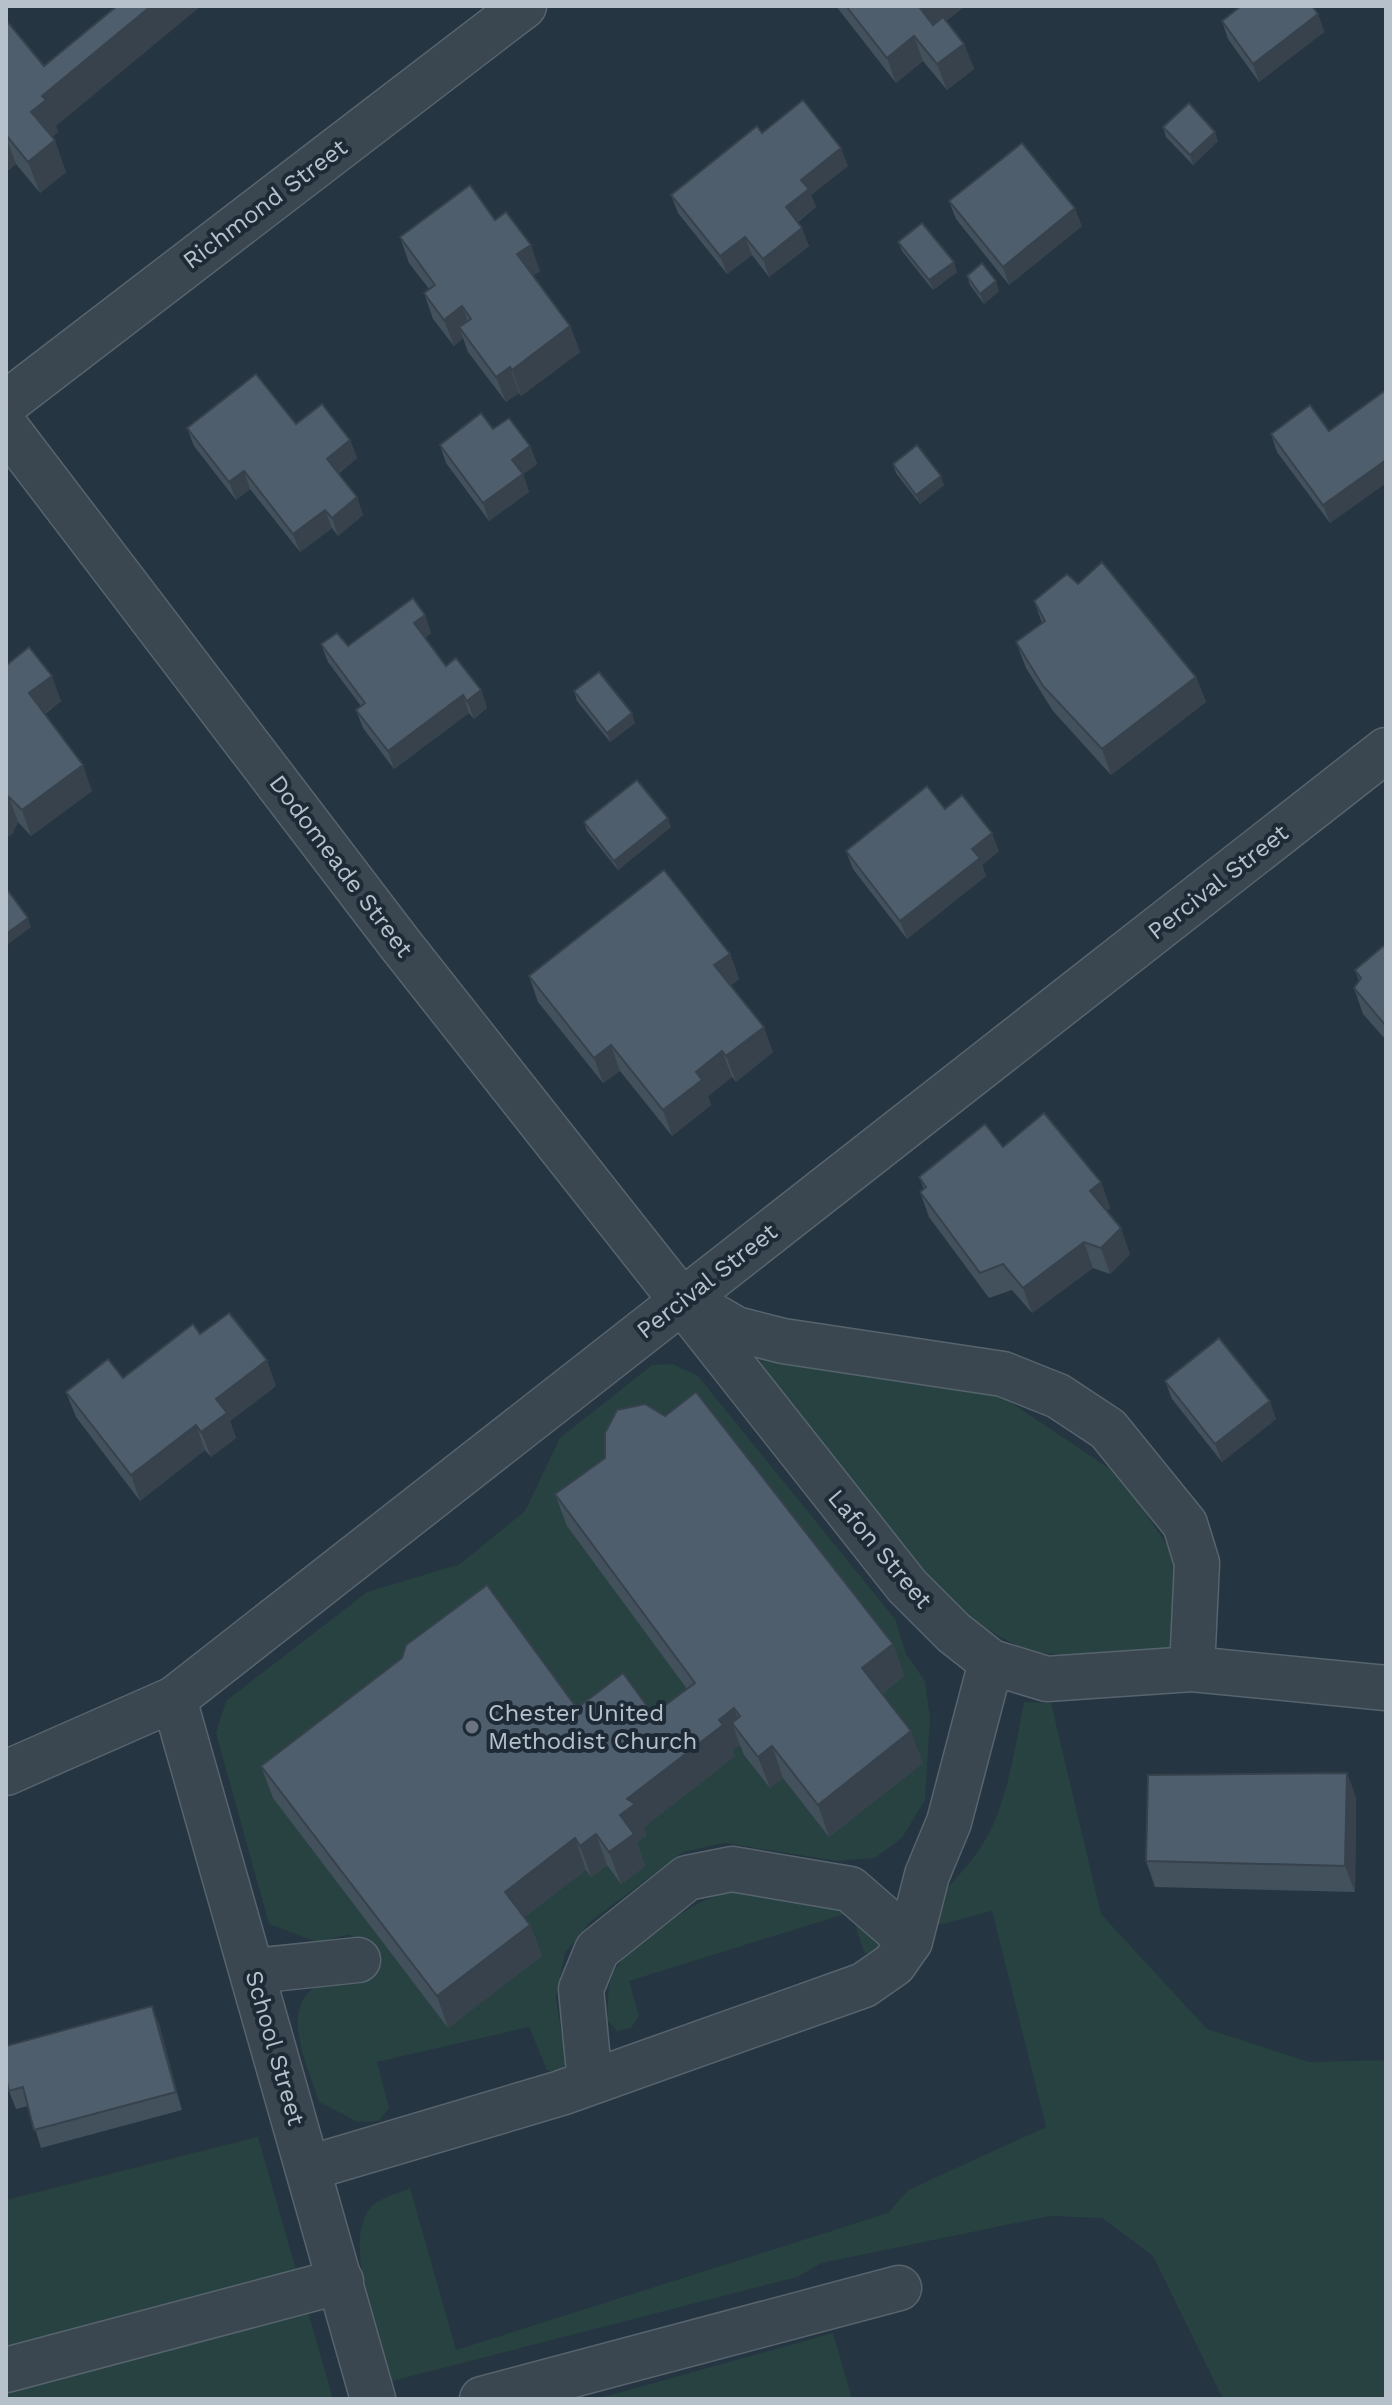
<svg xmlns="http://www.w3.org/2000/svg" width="1392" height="2405" font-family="'Work Sans',sans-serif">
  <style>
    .green { fill: #274241 }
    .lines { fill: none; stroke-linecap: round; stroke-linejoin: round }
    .minor-casing { stroke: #57646e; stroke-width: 47 }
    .minor { stroke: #3a4650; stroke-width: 44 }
    .wall { fill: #43515d }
    .shaded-wall { fill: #37424c }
    .building { fill: #4e5e6c; stroke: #37424c; stroke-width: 2 }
    .worship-dot { fill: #6b7280; stroke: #1e2b36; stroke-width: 3 }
    .labels { text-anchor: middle; stroke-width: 8; stroke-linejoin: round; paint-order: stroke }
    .street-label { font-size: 24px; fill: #b6c1cb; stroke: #1e2b36 }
    .poi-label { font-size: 24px; fill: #b6c1cb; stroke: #1e2b36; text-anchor: start }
  </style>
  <rect width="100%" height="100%" fill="#253541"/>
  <!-- green -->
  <g class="green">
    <path d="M760 1361 994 1391 1122 1477 1182 1568 1183 1652 1092 1660 1025 1650 959 1614 783 1399Z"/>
    <path d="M672 1364 698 1376 895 1619 906 1654 925 1681 930 1718 925 1800 902 1838 875 1858 837 1861 725 1843 683 1852 591 1921 565 1953 556 1997 566 2063 558 2073 547 2070 529 2027 377 2062 389 2108 379 2121 358 2122 319 2102C309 2068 276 2006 321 1983 337 1976 359 1974 376 1970L350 1934 317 1942 269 1924 216 1733 226 1701 367 1592 460 1564 525 1511 560 1438 652 1365Z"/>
    <path d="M1024 1702 1051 1703 1101 1914 1207 2029 1309 2062 1386 2060V2399H1223L1153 2256 1102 2218 1050 2216 822 2263 797 2277 392 2381C381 2338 340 2243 371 2207 379 2198 399 2193 410 2188L456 2350 888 2213 908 2190 1046 2127 992 1911 935 1926V1901C955 1880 976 1858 989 1833 1008 1797 1016 1742 1024 1702Z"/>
    <path d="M725 1892 858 1906 882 1941 874 1953H864L851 1912 629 1981 639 2016 631 2028 617 2031 607 2020C608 2007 607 1988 612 1976 626 1944 692 1903 725 1892Z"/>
    <path d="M258 2137 333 2399H6V2200Z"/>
    <path d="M833 2333 852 2399H596Z"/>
  </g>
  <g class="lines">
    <defs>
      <g id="minor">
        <path d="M6 403 524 6"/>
        <path d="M6 427 400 944 907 1586 954 1633 991 1662 1047 1679 1192 1669 1386 1688"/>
        <path d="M693 1304 736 1329 783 1341 1003 1374 1058 1396 1108 1429 1185 1524 1197 1563 1192 1669"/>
        <path d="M174 1699 373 2399"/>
        <path d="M6 1773 174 1699 1386 750"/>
        <path d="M254 1971 358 1960"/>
        <path d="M590 2082 581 1989 597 1950 687 1878 732 1869 850 1889 910 1941"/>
        <path d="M309 2168 561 2093 864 1985 894 1964 910 1941 927 1875 949 1822 991 1662"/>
        <path d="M6 2370 341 2281"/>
        <path d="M482 2399 899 2288"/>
      </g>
    </defs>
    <!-- minor casing -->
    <use href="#minor" class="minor-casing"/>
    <!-- minor -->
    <use href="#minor" class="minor"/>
  </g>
  <!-- wall -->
  <g class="wall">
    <path d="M836 6H965L946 21 964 44 974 69 947 90 923 61 896 83Z"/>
    <path d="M1318 14 1324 32 1259 82 1228 39 1222 21Z"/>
    <path d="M6 20 56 126 58 132 52 137 66 172 40 193 16 164 6 172Z"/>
    <path d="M1163 127 1218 141 1193 165 1166 137Z"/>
    <path d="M762 133 848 166 811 195 816 207 798 222 809 246 769 277 752 255 727 274 678 213 671 195Z"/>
    <path d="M949 201 1082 226 1009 285 956 219Z"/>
    <path d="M495 220 540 271 533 275 570 326 580 352 521 396 519 393 506 402 468 352 463 338 454 346 433 319 424 293 429 289 409 263 400 237Z"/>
    <path d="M898 242 957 272 933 290 902 251Z"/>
    <path d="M967 276 999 291 984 304 970 285Z"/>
    <path d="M1386 390V483L1330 523 1277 452 1271 434 1329 431Z"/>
    <path d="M296 424 350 440 357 458 338 474 357 497 363 515 338 536 332 528 300 552 250 489 236 500 194 446 187 428Z"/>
    <path d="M493 429 530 446 537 464 523 474 529 492 489 521 446 463 440 445Z"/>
    <path d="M893 464 944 485 920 504 896 473Z"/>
    <path d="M1078 584 1196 677 1206 702 1111 775 1053 711 1026 668 1016 642 1042 623 1034 601Z"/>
    <path d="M425 615 431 633 425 638 446 666 481 690 487 708 474 719 469 713 394 769 363 728 356 710 361 706 328 662 321 644 348 646Z"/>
    <path d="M6 662 61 701 45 714 92 791 31 836 18 822 12 834 6 838Z"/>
    <path d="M574 691 635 723 610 742 577 701Z"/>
    <path d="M945 809 999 851 982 865 986 876 907 939 853 869 846 851Z"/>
    <path d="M584 822 671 827 618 870 587 831Z"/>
    <path d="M1386 944V1040L1363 1014 1354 988 1359 981 1355 970Z"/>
    <path d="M730 954 739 979 731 985 773 1052 736 1082 732 1077 708 1096 711 1105 672 1136 620 1071 603 1083 538 1002 529 976Z"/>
    <path d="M1003 1147 1101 1182 1110 1208 1106 1211 1130 1254 1110 1274 1093 1268 1032 1313 1012 1290 989 1298 929 1217 920 1192 924 1189 919 1177Z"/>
    <path d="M200 1334 276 1386 230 1421 236 1438 211 1457 205 1450 140 1501 76 1417 66 1392 123 1378Z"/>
    <path d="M1165 1381 1276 1419 1222 1462 1172 1399Z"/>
    <path d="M555 1494 893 1644 904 1676 882 1694 923 1763 829 1837 783 1778 770 1788 744 1755 740 1745 732 1750 735 1756 644 1827 646 1835 637 1843 645 1866 621 1884 607 1865 591 1877 586 1870 524 1917 530 1925 542 1956 448 2028 273 1798 261 1766 577 1708 653 1714 687 1689 567 1526Z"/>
    <path d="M1347 1773 1356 1798 1355 1892 1155 1887 1146 1861Z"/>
    <path d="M159 2024 182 2110 41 2148 28 2106 16 2109 9 2091Z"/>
  </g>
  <!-- shaded-wall -->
  <g class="shaded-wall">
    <path d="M151 6H201L56 126 58 132 43 144 31 112 42 96Z"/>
    <path d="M923 6H965L930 33 920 8Z"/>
    <path d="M1318 14 1324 32 1259 82 1253 64Z"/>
    <path d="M914 36 923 61 896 83 887 58Z"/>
    <path d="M964 44 974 69 947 90 937 64Z"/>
    <path d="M1215 132 1218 141 1193 165 1190 155Z"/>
    <path d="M6 137 16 164 6 172Z"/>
    <path d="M55 140 66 172 40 193 28 162Z"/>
    <path d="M841 148 848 166 811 195 816 207 793 225 786 207 801 180Z"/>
    <path d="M1075 208 1082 226 1009 285 1003 267Z"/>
    <path d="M802 228 809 246 769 277 763 259Z"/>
    <path d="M745 237 752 255 727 274 720 256Z"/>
    <path d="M531 245 540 271 527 280 517 254Z"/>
    <path d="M954 262 957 272 933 290 929 280Z"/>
    <path d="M996 281 999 291 984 304 980 294Z"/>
    <path d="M462 306 472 332 459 327 463 338 454 346 444 320Z"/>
    <path d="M570 326 580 352 521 396 512 370Z"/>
    <path d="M510 367 519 393 506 402 496 377Z"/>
    <path d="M350 440 357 458 333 477 327 459Z"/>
    <path d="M530 446 537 464 523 474 529 492 489 521 483 503 512 460Z"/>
    <path d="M1386 460V483L1330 523 1323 505Z"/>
    <path d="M244 471 250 489 236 500 229 482Z"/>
    <path d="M941 476 944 485 920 504 916 495Z"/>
    <path d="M357 497 363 515 338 536 332 518Z"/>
    <path d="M325 510 332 528 300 552 293 534Z"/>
    <path d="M425 615 431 633 421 641 414 623Z"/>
    <path d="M52 676 61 701 38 718 29 693Z"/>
    <path d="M1196 677 1206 702 1111 775 1102 749Z"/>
    <path d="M481 690 487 708 474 719 467 701Z"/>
    <path d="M463 695 469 713 394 769 388 751Z"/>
    <path d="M632 713 635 723 610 742 607 733Z"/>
    <path d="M83 765 92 791 31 836 22 810Z"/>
    <path d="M9 797 18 822 12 834 6 838V802Z"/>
    <path d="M668 818 671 827 618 870 614 861Z"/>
    <path d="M992 833 999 851 982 865 986 876 907 939 900 921 972 849Z"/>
    <path d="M28 918 31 927 6 946V934Z"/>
    <path d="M730 954 739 979 724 991 714 965Z"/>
    <path d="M764 1027 773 1052 736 1082 726 1056Z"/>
    <path d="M611 1045 620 1071 603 1083 594 1058Z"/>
    <path d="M722 1051 732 1077 708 1096 711 1105 672 1136 663 1110 696 1072Z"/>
    <path d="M1101 1182 1110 1208 1099 1216 1090 1191Z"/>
    <path d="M1121 1228 1130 1254 1110 1274 1101 1248Z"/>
    <path d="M1084 1242 1093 1268 1032 1313 1023 1288Z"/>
    <path d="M267 1360 276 1386 230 1421 236 1438 211 1457 201 1432 216 1399Z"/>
    <path d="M1270 1401 1276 1419 1222 1462 1215 1444Z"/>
    <path d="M196 1425 205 1450 140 1501 131 1475Z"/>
    <path d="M893 1644 904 1676 874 1700 862 1668Z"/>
    <path d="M734 1708 745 1740 732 1723 740 1745 732 1750 735 1756 644 1827 646 1835 637 1843 645 1866 621 1884 609 1852 620 1815 627 1799Z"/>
    <path d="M911 1731 923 1763 829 1837 818 1805Z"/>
    <path d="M772 1746 783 1778 770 1788 758 1757Z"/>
    <path d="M1347 1773 1356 1798 1355 1892 1345 1866Z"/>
    <path d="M596 1834 607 1865 591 1877 580 1846Z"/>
    <path d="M575 1838 586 1870 516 1923 505 1892Z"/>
    <path d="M530 1925 542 1956 448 2028 437 1996Z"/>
    <path d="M152 2006 159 2024 182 2110 176 2092Z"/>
  </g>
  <!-- building -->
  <g class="building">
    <path d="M117 6H151L42 96 46 100 31 112 55 140 28 162 6 135V20L44 66Z"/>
    <path d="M846 6H923L920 8 933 25 943 17 964 44 937 64 914 36 887 58Z"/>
    <path d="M1241 6H1312L1318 14 1253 64 1222 21Z"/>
    <path d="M803 100 841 148 801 180 809 189 786 207 802 228 763 259 745 237 720 256 671 195 757 126 762 133Z"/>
    <path d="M1189 103 1215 132 1190 155 1163 127Z"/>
    <path d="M1022 143 1075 208 1003 267 949 201Z"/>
    <path d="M470 185 495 220 506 212 531 245 517 254 570 326 512 370 510 367 496 377 459 327 471 319 462 306 444 320 424 293 435 285 400 237Z"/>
    <path d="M922 223 954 262 929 280 898 242Z"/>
    <path d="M982 263 996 281 980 294 967 276Z"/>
    <path d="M256 374 296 424 322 404 350 440 327 459 357 497 332 518 325 510 293 534 244 471 229 482 187 428Z"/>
    <path d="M1386 390V460L1323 505 1271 434 1310 405 1329 431Z"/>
    <path d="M481 413 493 429 509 418 530 446 512 460 523 474 483 503 440 445Z"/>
    <path d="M917 445 941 476 916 495 893 464Z"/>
    <path d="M1102 562 1196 677 1102 749 1043 686 1016 642 1045 621 1034 601 1067 574 1078 584Z"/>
    <path d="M413 598 425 615 414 623 446 666 456 658 481 690 467 701 463 695 388 751 356 710 365 703 321 644 337 633 348 646Z"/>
    <path d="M29 647 52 676 29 693 83 765 22 810 9 797 6 802V662L8 664Z"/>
    <path d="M599 672 632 713 607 733 574 691Z"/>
    <path d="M637 780 668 818 614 861 584 822Z"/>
    <path d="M927 786 945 809 962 795 992 833 972 849 980 858 900 921 846 851Z"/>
    <path d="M664 870 730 954 714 965 764 1027 726 1056 722 1051 696 1072 702 1080 663 1110 611 1045 594 1058 529 976Z"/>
    <path d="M6 888 28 918 6 934Z"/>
    <path d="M1386 944V1026L1354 988 1361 978 1355 970Z"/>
    <path d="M1044 1113 1101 1182 1090 1191 1121 1228 1101 1248 1084 1242 1023 1288 1003 1264 980 1273 920 1192 926 1187 919 1177 985 1124 1003 1147Z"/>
    <path d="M229 1313 267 1360 216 1399 227 1413 201 1432 196 1425 131 1475 66 1392 108 1359 123 1378 193 1324 200 1334Z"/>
    <path d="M1219 1338 1270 1401 1215 1444 1165 1381Z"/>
    <path d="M696 1392 893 1644 862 1668 911 1731 818 1805 772 1746 758 1757 732 1723 740 1716 734 1708 719 1720 723 1725 627 1799 635 1804 620 1815 634 1834 609 1852 596 1834 580 1846 575 1838 505 1892 530 1925 437 1996 261 1766 402 1658 406 1645 487 1585 577 1708 623 1673 653 1714 695 1683 555 1494 605 1458V1433L617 1410 645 1404 665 1416Z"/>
    <path d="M1347 1773 1345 1866 1146 1861 1148 1775Z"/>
    <path d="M152 2006 176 2092 34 2130 23 2087 9 2091 6 2078V2046Z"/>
  </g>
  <!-- markers -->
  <circle class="worship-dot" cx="472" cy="1727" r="8"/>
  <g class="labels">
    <!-- street labels -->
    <g class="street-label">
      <text transform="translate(265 204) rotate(-37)" y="8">Richmond Street</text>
      <text transform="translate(341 866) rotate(53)" y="8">Dodomeade Street</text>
      <text transform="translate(1218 882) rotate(-38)" y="8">Percival Street</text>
      <text transform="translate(707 1281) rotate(-38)" y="8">Percival Street</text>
      <text transform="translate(880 1549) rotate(50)" y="8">Lafon Street</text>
      <text transform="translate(275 2048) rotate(74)" y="8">School Street</text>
    </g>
    <!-- poi labels -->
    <g class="poi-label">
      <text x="488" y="1721">Chester United<tspan x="488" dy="28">Methodist Church</tspan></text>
    </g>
  </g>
  <!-- border -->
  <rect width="1392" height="2405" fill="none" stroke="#b6c1cb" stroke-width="16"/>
</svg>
